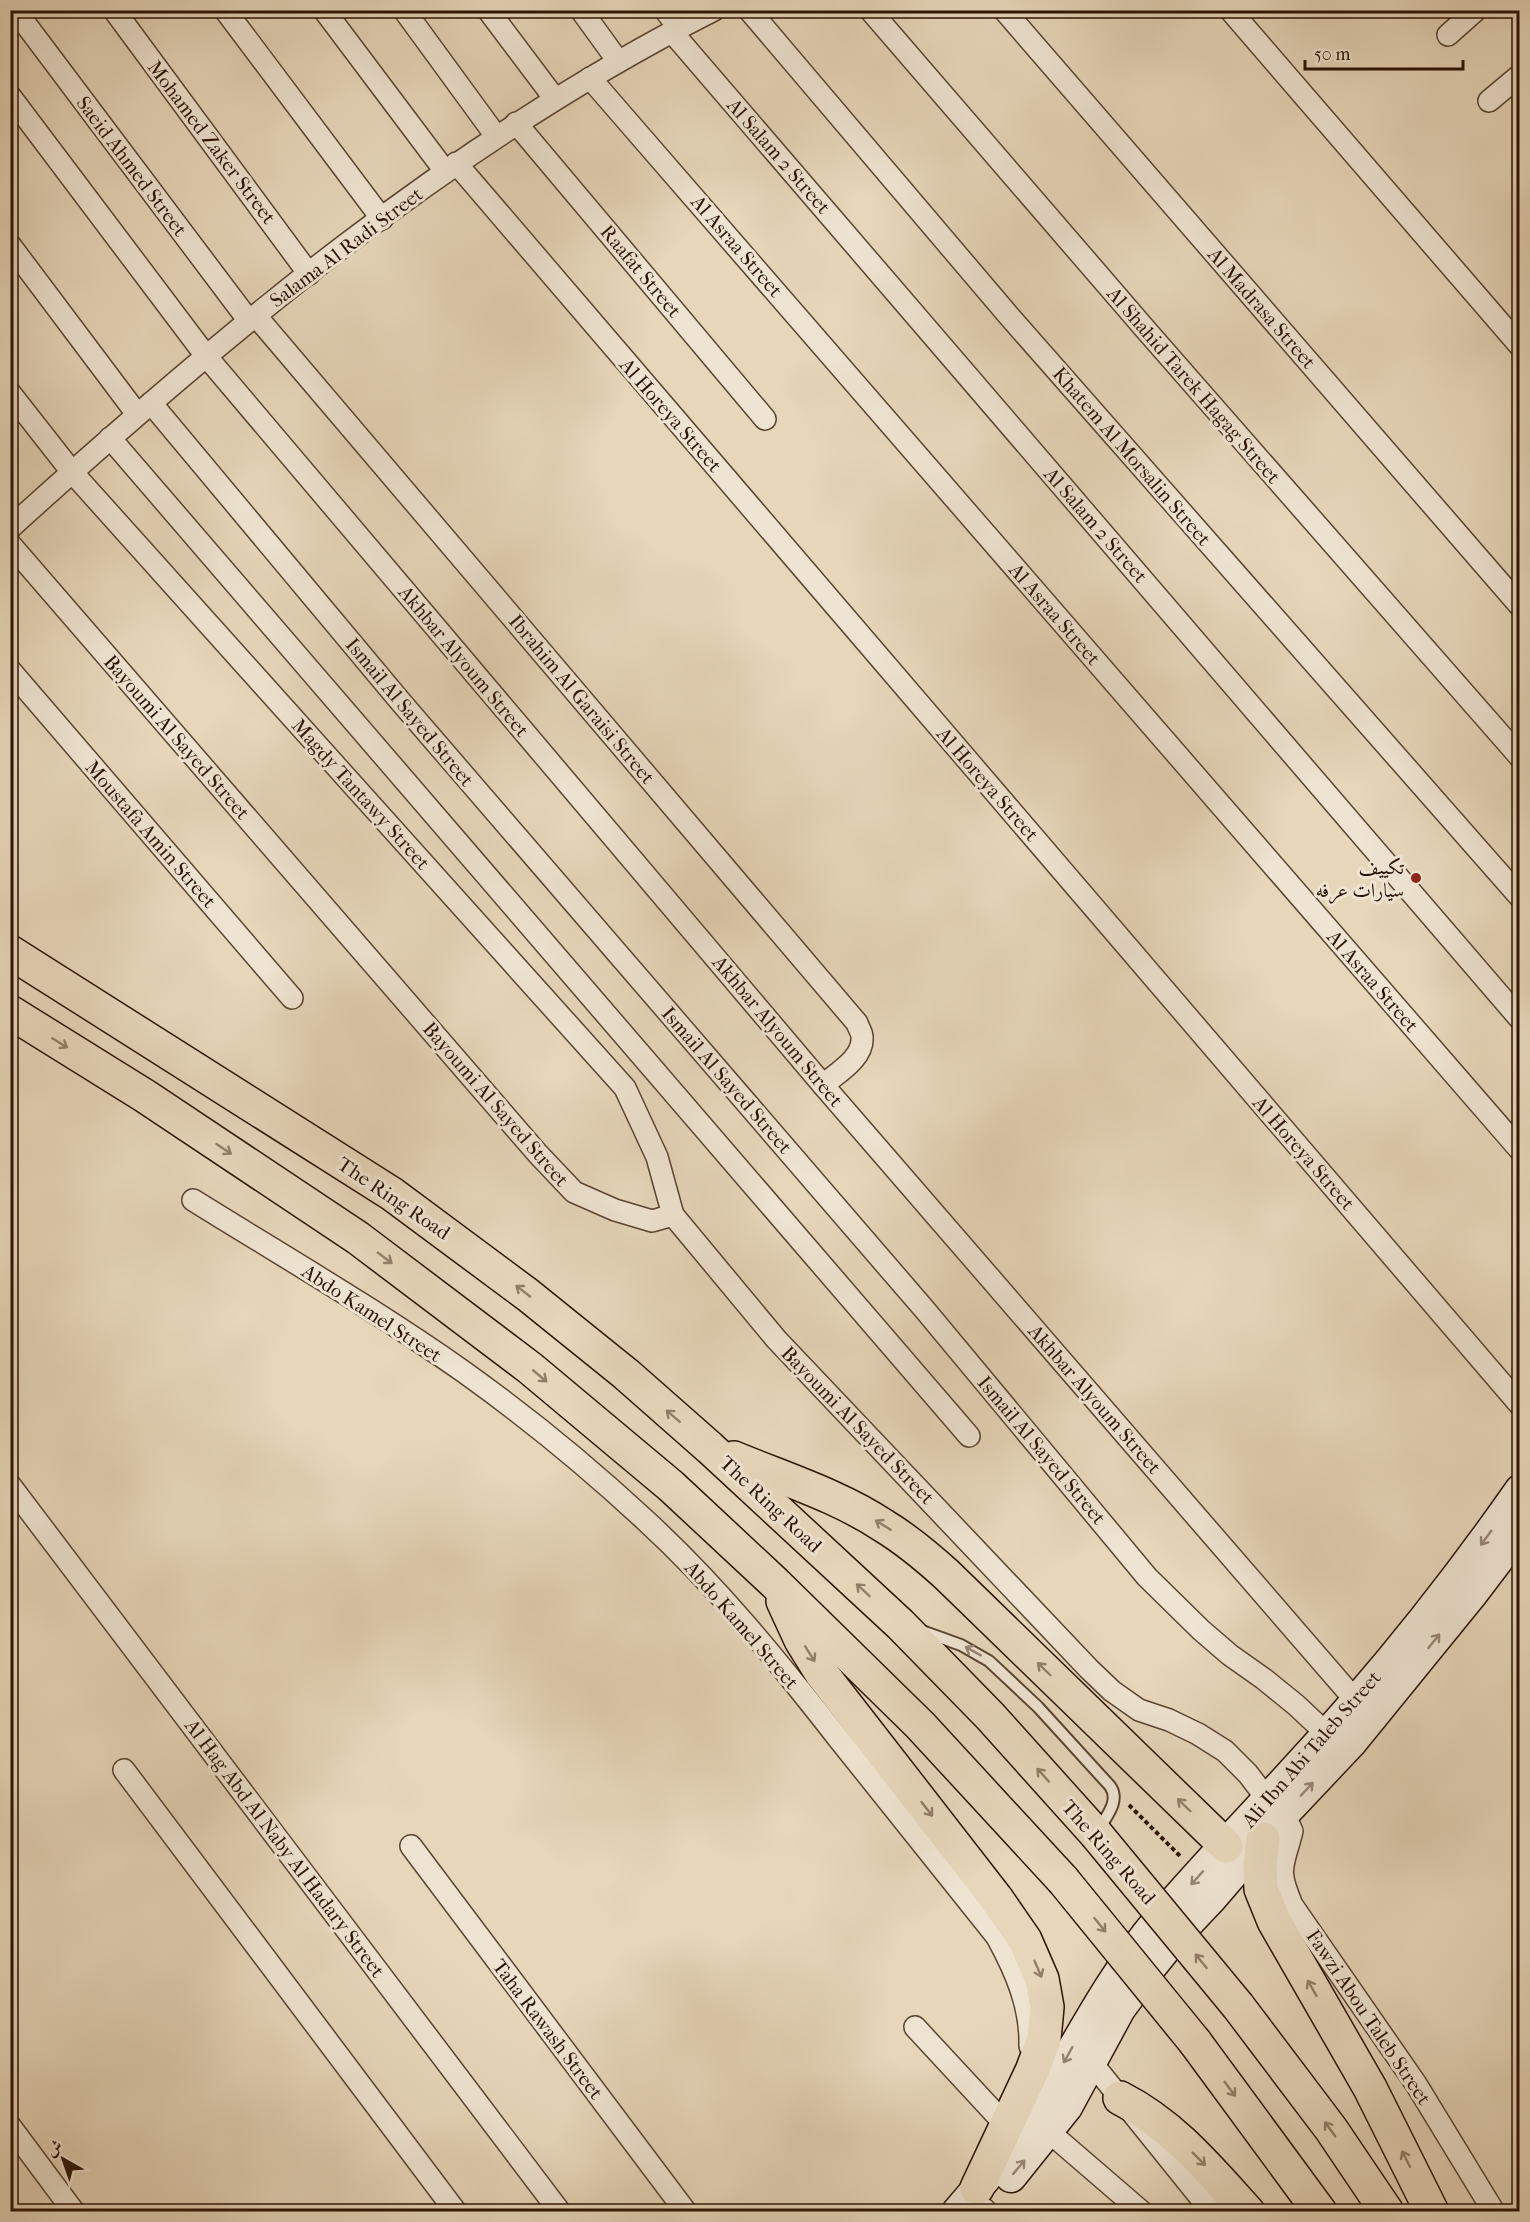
<svg xmlns="http://www.w3.org/2000/svg" width="1530" height="2222" font-family="'IM FELL French Canon',Amiri,serif">
  <style>
    .lines { fill: none; stroke-linecap: round; stroke-linejoin: round }
    .lane-casing { stroke: #5a4432; stroke-width: 14 }
    .street-casing { stroke: #5a4432; stroke-width: 24 }
    .secondary-casing { stroke: #2b1304; stroke-width: 33 }
    .highway-casing { stroke: #2b1304; stroke-width: 36 }
    .path { stroke: #2b1304; stroke-width: 4; stroke-dasharray: 4.5 3; stroke-linecap: butt }
    .lane { stroke: #efe4d2; stroke-width: 10 }
    .street { stroke: #efe4d2; stroke-width: 21 }
    .secondary { stroke: #efe4d2; stroke-width: 30 }
    .highway { stroke: #e6d6ba; stroke-width: 33 }
    .highway-bridge-casing { stroke: #2b1304; stroke-width: 36; stroke-linecap: butt }
    .highway-bridge { stroke: #e6d6ba; stroke-width: 33 }
    .oneway { stroke: #927e68 }
    .oneway2 { stroke: #978675 }
    .poi-dot { fill: #8f2418; stroke: #efe4d2; stroke-width: 2 }
    .labels { text-anchor: middle; stroke-width: 6; stroke-linejoin: round; paint-order: stroke }
    .street-label { font-size: 20px; fill: #2b1304; stroke: #efe4d2 }
    .poi-label { font-size: 20px; fill: #2b1304; stroke: #efe4d2; text-anchor: end }
  </style>
  <rect width="100%" height="100%" fill="#e6d6ba"/>
  <filter id="stains"><feTurbulence type="fractalNoise" baseFrequency=".00333" numOctaves="4"/><feColorMatrix values="0 0 0 0 .2 0 0 0 0 .09 0 0 0 0 .02 0 0 0 .5 -.17"/></filter>
  <radialGradient id="worn" r=".72"><stop offset=".6" stop-color="#630" stop-opacity="0"/><stop offset="1" stop-color="#630" stop-opacity=".3"/></radialGradient>
  <g class="lines">
    <defs>
      <path id="lane" d="M922 1631 961 1645 989 1661 1038 1707 1110 1786C1121 1801 1105 1818 1097 1832"/>
      <g id="street">
        <path d="M15 10 249 321"/>
        <path d="M114 10 309 274"/>
        <path d="M225 10 382 219"/>
        <path d="M324 10 445 171"/>
        <path d="M404 10 496 136"/>
        <path d="M488 10 555 99"/>
        <path d="M581 10 618 61"/>
        <path d="M665 10 679 28"/>
        <path d="M749 10 1009 316 1520 897"/>
        <path d="M870 10 1146 330 1520 757"/>
        <path d="M1004 10 1520 606"/>
        <path d="M1230 10 1520 346"/>
        <path d="M672 32 1520 1019"/>
        <path d="M1448 35 1476 10"/>
        <path d="M590 78 1520 1150"/>
        <path d="M10 96 206 356 823 1085 1356 1701"/>
        <path d="M1489 101 1520 75"/>
        <path d="M516 123 765 419"/>
        <path d="M456 163 1520 1405"/>
        <path d="M10 245 137 414"/>
        <path d="M256 316 857 1023C858 1027 862 1032 862 1037 864 1058 837 1073 823 1085"/>
        <path d="M10 393 72 472 625 1088 657 1157 673 1215"/>
        <path d="M151 403 400 701 925 1310 1147 1577 1201 1630 1230 1655 1264 1679 1296 1705 1327 1734"/>
        <path d="M110 438 969 1436"/>
        <path d="M10 528C226 332 453 142 714 10"/>
        <path d="M10 544 538 1154 574 1192 615 1210 652 1221 673 1215 776 1339 1089 1669 1112 1691 1139 1710 1169 1720 1198 1734 1225 1751 1248 1774 1267 1799"/>
        <path d="M10 670 292 998"/>
        <path d="M193 1200C283 1256 376 1310 464 1372 527 1417 587 1466 644 1519 717 1586 777 1660 838 1738 891 1804 944 1871 997 1937 1016 1972 1031 2006 1030 2046"/>
        <path d="M10 1485 560 2212"/>
        <path d="M124 1770 456 2212"/>
        <path d="M1284 1814 1292 1831C1283 1868 1276 1867 1292 1905L1416 2084 1494 2212"/>
        <path d="M411 1846 686 2212"/>
        <path d="M915 2027 1003 2122"/>
        <path d="M1092 2063 1212 2212"/>
        <path d="M10 2126 74 2212"/>
        <path d="M1048 2131 1142 2212"/>
        <path d="M984 2209 987 2212"/>
      </g>
      <g id="secondary">
        <path d="M1011 2177 1067 2107 1120 2009 1148 1971 1176 1936 1211 1899 1284 1814 1351 1743 1473 1593 1520 1531"/>
        <path d="M957 2212C990 2174 1023 2134 1049 2090 1083 2032 1114 1973 1158 1920 1222 1845 1292 1776 1356 1701 1414 1634 1469 1563 1520 1490"/>
      </g>
      <g id="highway">
        <path d="M10 952 392 1194 528 1295 626 1374 710 1448 900 1624 990 1716 1096 1834"/>
        <path d="M10 1012 145 1096 358 1238 530 1368 671 1486 775 1583 920 1725 1063 1880"/>
        <path d="M734 1458C784 1479 839 1496 884 1526 907 1540 926 1556 946 1574L1226 1846"/>
        <path d="M783 1601 801 1640 822 1674 996 1898 1025 1940 1042 1979 1047 2007 1044 2039 1032 2071 977 2188"/>
        <path d="M1263 1839 1260 1865 1261 1889 1274 1921 1370 2088 1432 2212"/>
        <path d="M1238 2006 1331 2129 1387 2212"/>
        <path d="M1195 2042 1320 2212"/>
        <path d="M1120 2098C1173 2125 1208 2168 1248 2212"/>
      </g>
    </defs>
    <!-- lane casing -->
    <use href="#lane" class="lane-casing"/>
    <!-- street casing -->
    <use href="#street" class="street-casing"/>
    <!-- secondary casing -->
    <use href="#secondary" class="secondary-casing"/>
    <!-- highway casing -->
    <use href="#highway" class="highway-casing"/>
    <!-- path -->
    <path class="path" d="M1129 1805 1181 1857"/>
    <!-- lane -->
    <use href="#lane" class="lane"/>
    <!-- street -->
    <use href="#street" class="street"/>
    <!-- secondary -->
    <use href="#secondary" class="secondary"/>
    <!-- highway -->
    <use href="#highway" class="highway"/>
    <defs>
      <g id="highway-bridge">
        <path d="M1096 1834 1238 2006"/>
        <path d="M1063 1880 1195 2042"/>
      </g>
    </defs>
    <!-- highway-bridge casing -->
    <use href="#highway-bridge" class="highway-bridge-casing"/>
    <!-- highway-bridge -->
    <use href="#highway-bridge" class="highway-bridge"/>
  </g>
  <!-- one-way arrows -->
  <defs><path id="oneway-shaft" d="M-6 0H5M1.5-3L5.5 0L1.5 3" fill="none" stroke-width="1.6" stroke-linecap="round" stroke-linejoin="round" transform="scale(1.5)"/></defs>
  <g class="oneway">
    <use href="#oneway-shaft" transform="translate(60 1043) rotate(32)"/>
    <use href="#oneway-shaft" transform="translate(224 1149) rotate(34)"/>
    <use href="#oneway-shaft" transform="translate(385 1258) rotate(37)"/>
    <use href="#oneway-shaft" transform="translate(523 1291) rotate(-142)"/>
    <use href="#oneway-shaft" transform="translate(540 1376) rotate(40)"/>
    <use href="#oneway-shaft" transform="translate(673 1416) rotate(-139)"/>
    <use href="#oneway-shaft" transform="translate(883 1525) rotate(-148)"/>
    <use href="#oneway-shaft" transform="translate(863 1590) rotate(-137)"/>
    <use href="#oneway-shaft" transform="translate(810 1654) rotate(58)"/>
    <use href="#oneway-shaft" transform="translate(1044 1669) rotate(-136)"/>
    <use href="#oneway-shaft" transform="translate(1043 1775) rotate(-132)"/>
    <use href="#oneway-shaft" transform="translate(1184 1805) rotate(-136)"/>
    <use href="#oneway-shaft" transform="translate(927 1809) rotate(52)"/>
    <use href="#oneway-shaft" transform="translate(1100 1925) rotate(51)"/>
    <use href="#oneway-shaft" transform="translate(1201 1961) rotate(-129)"/>
    <use href="#oneway-shaft" transform="translate(1038 1969) rotate(67)"/>
    <use href="#oneway-shaft" transform="translate(1312 1988) rotate(-120)"/>
    <use href="#oneway-shaft" transform="translate(1230 2089) rotate(53)"/>
    <use href="#oneway-shaft" transform="translate(1330 2129) rotate(-126)"/>
    <use href="#oneway-shaft" transform="translate(1199 2159) rotate(45)"/>
    <use href="#oneway-shaft" transform="translate(1406 2159) rotate(-117)"/>
  </g>
  <g class="oneway2">
    <use href="#oneway-shaft" transform="translate(1486 1538) rotate(126)"/>
    <use href="#oneway-shaft" transform="translate(1434 1641) rotate(-51)"/>
    <use href="#oneway-shaft" transform="translate(973 1651) rotate(-151)"/>
    <use href="#oneway-shaft" transform="translate(1307 1789) rotate(-47)"/>
    <use href="#oneway-shaft" transform="translate(1197 1878) rotate(132)"/>
    <use href="#oneway-shaft" transform="translate(1068 2055) rotate(119)"/>
    <use href="#oneway-shaft" transform="translate(1019 2167) rotate(-50)"/>
  </g>
  <!-- markers -->
  <circle class="poi-dot" cx="1416" cy="878" r="6"/>
  <g class="labels">
    <!-- street labels -->
    <g class="street-label">
      <text transform="translate(212 142) rotate(53)" y="7">Mohamed Zaker Street</text>
      <text transform="translate(779 156) rotate(49)" y="7">Al Salam 2 Street</text>
      <text transform="translate(132 166) rotate(53)" y="7">Saeid Ahmed Street</text>
      <text transform="translate(737 246) rotate(49)" y="7">Al Asraa Street</text>
      <text transform="translate(346 247) rotate(-37)" y="7">Salama Al Radi Street</text>
      <text transform="translate(641 271) rotate(50)" y="7">Raafat Street</text>
      <text transform="translate(1262 308) rotate(49)" y="7">Al Madrasa Street</text>
      <text transform="translate(1194 385) rotate(49)" y="7">Al Shahid Tarek Hagag Street</text>
      <text transform="translate(671 415) rotate(49)" y="7">Al Horeya Street</text>
      <text transform="translate(1132 456) rotate(49)" y="7">Khatem Al Morsalin Street</text>
      <text transform="translate(1096 525) rotate(49)" y="7">Al Salam 2 Street</text>
      <text transform="translate(1055 614) rotate(49)" y="7">Al Asraa Street</text>
      <text transform="translate(464 661) rotate(50)" y="7">Akhbar Alyoum Street</text>
      <text transform="translate(582 699) rotate(50)" y="7">Ibrahim Al Garaisi Street</text>
      <text transform="translate(410 712) rotate(50)" y="7">Ismail Al Sayed Street</text>
      <text transform="translate(177 737) rotate(49)" y="7">Bayoumi Al Sayed Street</text>
      <text transform="translate(988 784) rotate(49)" y="7">Al Horeya Street</text>
      <text transform="translate(361 794) rotate(48)" y="7">Magdy Tantawy Street</text>
      <text transform="translate(151 834) rotate(49)" y="7">Moustafa Amin Street</text>
      <text transform="translate(1373 981) rotate(49)" y="7">Al Asraa Street</text>
      <text transform="translate(778 1031) rotate(50)" y="7">Akhbar Alyoum Street</text>
      <text transform="translate(727 1080) rotate(49)" y="7">Ismail Al Sayed Street</text>
      <text transform="translate(496 1104) rotate(49)" y="7">Bayoumi Al Sayed Street</text>
      <text transform="translate(1304 1153) rotate(49)" y="7">Al Horeya Street</text>
      <text transform="translate(394 1198) rotate(34)" y="7">The Ring Road</text>
      <text transform="translate(372 1313) rotate(33)" y="7">Abdo Kamel Street</text>
      <text transform="translate(1095 1399) rotate(49)" y="7">Akhbar Alyoum Street</text>
      <text transform="translate(858 1425) rotate(46)" y="7">Bayoumi Al Sayed Street</text>
      <text transform="translate(1042 1450) rotate(50)" y="7">Ismail Al Sayed Street</text>
      <text transform="translate(771 1504) rotate(43)" y="7">The Ring Road</text>
      <text transform="translate(742 1625) rotate(49)" y="7">Abdo Kamel Street</text>
      <text transform="translate(1311 1749) rotate(-49)" y="7">Ali Ibn Abi Taleb Street</text>
      <text transform="translate(285 1848) rotate(53)" y="7">Al Hag Abd Al Naby Al Hadary Street</text>
      <text transform="translate(1109 1852) rotate(49)" y="7">The Ring Road</text>
      <text transform="translate(1369 2017) rotate(56)" y="7">Fawzi Abou Taleb Street</text>
      <text transform="translate(548 2029) rotate(53)" y="7">Taha Rawash Street</text>
    </g>
    <!-- poi labels -->
    <g class="poi-label">
      <text x="1404" y="874">تكييف<tspan x="1404" dy="23">سيارات عرفه</tspan></text>
    </g>
  </g>
  <!-- margin -->
  <rect width="1530" height="2222" fill="none" stroke="#e6d6ba" stroke-width="36"/>
  <rect x="12" y="12" width="1506" height="2198" fill="none" stroke="#2b1304" stroke-width="3"/>
  <rect x="18" y="18" width="1494" height="2186" fill="none" stroke="#2b1304" stroke-width="1.5"/>
  <!-- north arrow -->
  <g transform="translate(63 2159) rotate(320)" stroke="#efe4d2" stroke-width="4.5" paint-order="stroke">
  <path d="M0-4.5L10 22L0 15L-10 22Z" fill="#2b1304"/>
  <text y="-9" font-size="16" font-weight="bold" text-anchor="middle" fill="#2b1304">ش</text>
  </g>
  <!-- scale -->
  <path d="M1305 60v9h158v-9" fill="none" stroke="#2b1304" stroke-width="3"/>
  <text x="1314" y="60" font-size="18" fill="#2b1304" stroke="#efe4d2" stroke-width="4.5" paint-order="stroke">50 m</text>
  <rect width="100%" height="100%" filter="url(#stains)"/>
  <rect width="100%" height="100%" fill="url(#worn)"/>
</svg>
